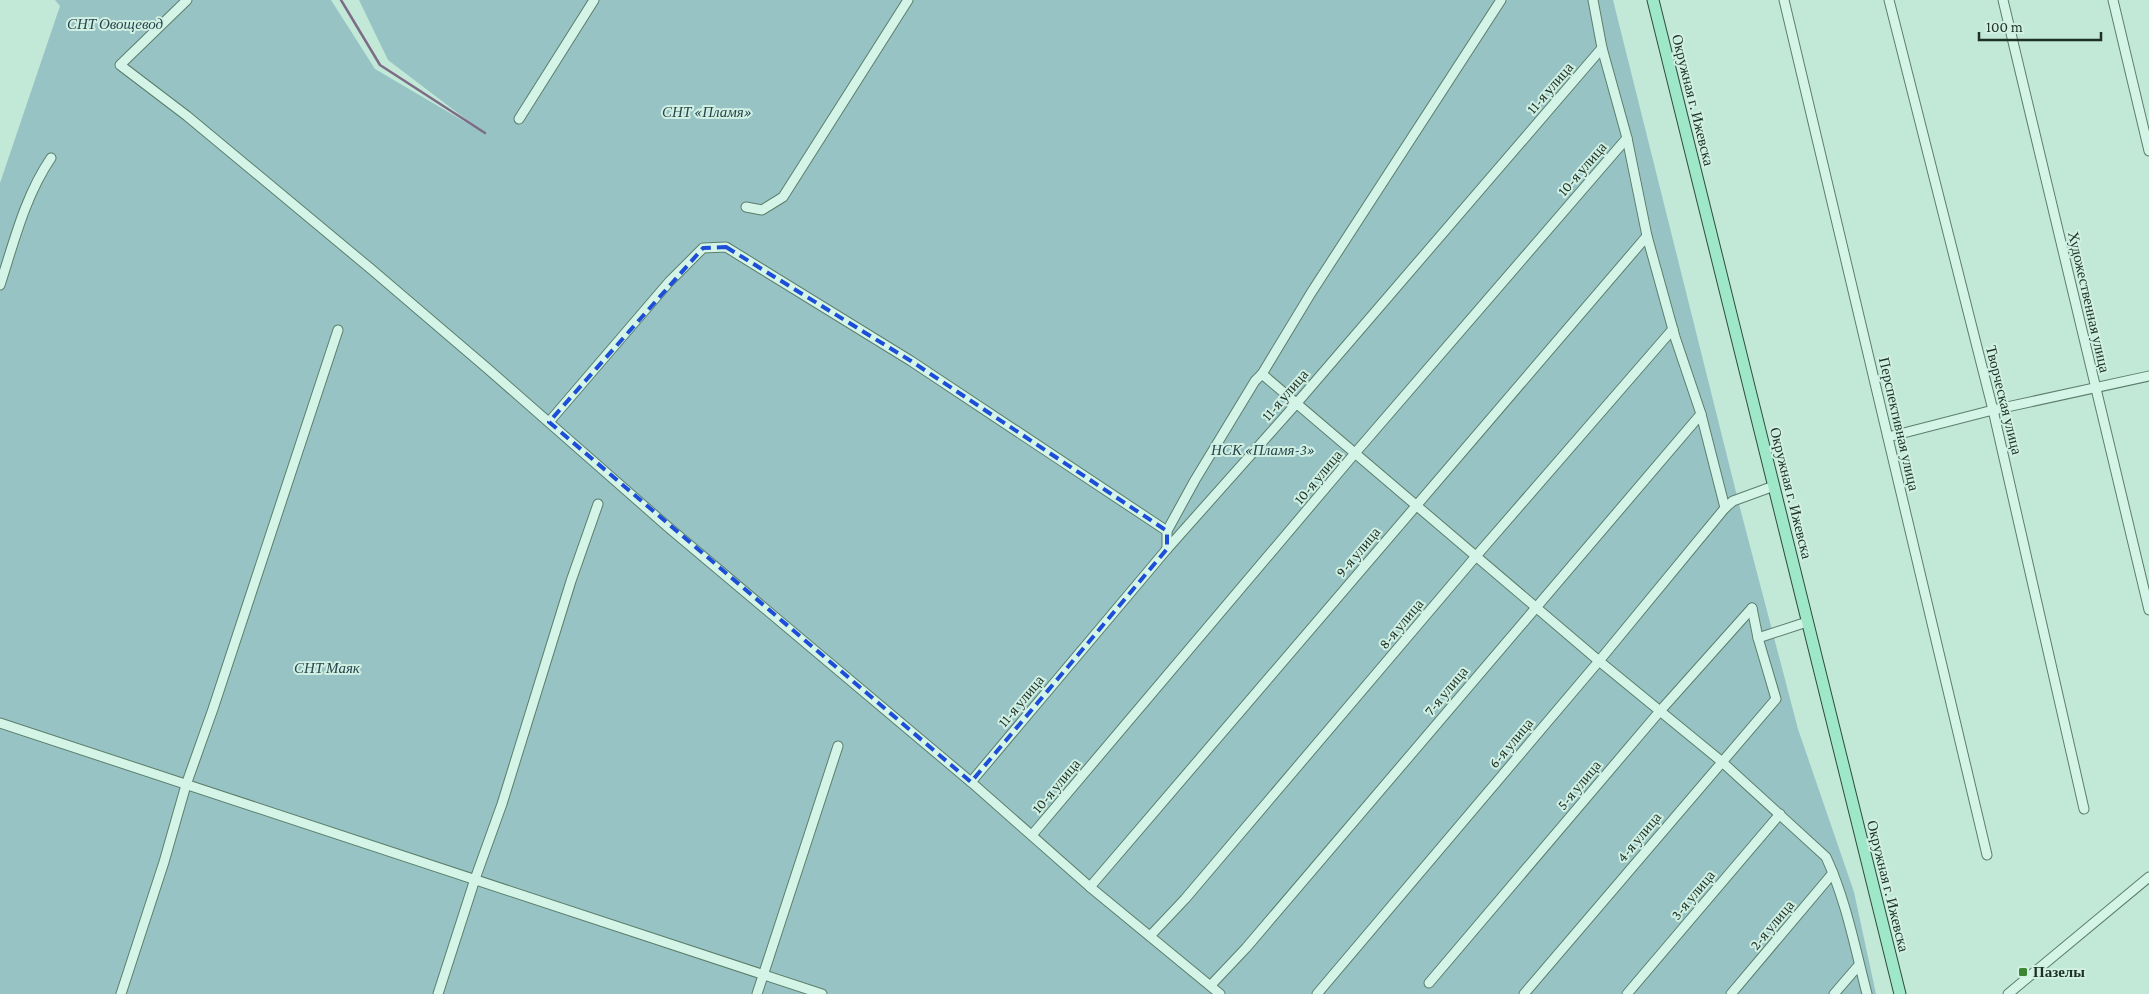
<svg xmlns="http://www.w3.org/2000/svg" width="2149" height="994" font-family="'Crimson Pro',serif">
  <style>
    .green { fill: #98c3c4 }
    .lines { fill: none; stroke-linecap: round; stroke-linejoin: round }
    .stream { stroke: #7e6c87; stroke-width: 2.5 }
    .minor-casing { stroke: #5b7f6b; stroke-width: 11 }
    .major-casing { stroke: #2f4d3a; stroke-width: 13 }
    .minor { stroke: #d4f4e7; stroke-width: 9 }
    .major { stroke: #9ee7c8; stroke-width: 11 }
    .marked { fill: none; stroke: #1d4ed8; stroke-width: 4; stroke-dasharray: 10 6; stroke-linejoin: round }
    .poi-dot { fill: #3c8733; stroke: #d1f0e4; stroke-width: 2 }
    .labels { text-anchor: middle; stroke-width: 4; stroke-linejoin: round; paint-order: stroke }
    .park-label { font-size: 15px; font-style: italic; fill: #27454b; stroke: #d1f0e4 }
    .street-label { font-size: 15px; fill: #1e3125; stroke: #d1f0e4 }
    .poi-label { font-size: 15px; font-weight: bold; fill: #1e3125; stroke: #d1f0e4; text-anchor: start }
  </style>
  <rect width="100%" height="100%" fill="#c2e8d8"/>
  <!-- green -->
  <path class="green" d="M55 0H331L375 69 484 133 388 60 359 0H1613L1740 508 1798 729 1854 892 1876 994H0V183L60 6Z"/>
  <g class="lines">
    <!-- stream -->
    <path class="stream" d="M341 0 380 65 485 133"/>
    <defs>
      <g id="minor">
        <path d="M187 0 120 65 187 116 371 269 488 369 668 527 971 782 1090 887 1220 994"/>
        <path d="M1593 0 1602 48 1627 138 1647 236 1675 337 1701 414 1725 508"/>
        <path d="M1784 0 1987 855"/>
        <path d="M1889 0 1993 410 2084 809"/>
        <path d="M2003 0 2149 610"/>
        <path d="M2113 0 2149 151"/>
        <path d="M519 119 594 0"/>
        <path d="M746 207 762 210 783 197 908 0"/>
        <path d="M0 285C14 242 25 196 51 158"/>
        <path d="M1262 374 1311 293 1501 0"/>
        <path d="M549 422 669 282 703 248 726 247 911 361 1167 531"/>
        <path d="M1888 437 1993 410 2149 376"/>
        <path d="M1167 549V531L1195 480 1255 381 1262 374 1599 661 1721 761 1826 857C1846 900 1855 948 1867 994"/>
        <path d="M1752 608 1758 638 1807 622"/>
        <path d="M0 723 822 994"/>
        <path d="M971 782 1167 549 1296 404 1602 48"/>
        <path d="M1032 835 1356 452 1627 138"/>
        <path d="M1090 887 1647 236"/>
        <path d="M1150 936 1185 899 1477 555 1673 329"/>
        <path d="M1429 983 1660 711 1752 608"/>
        <path d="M1211 985 1246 948 1701 414"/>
        <path d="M121 994 164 862 186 785 213 709 338 330"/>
        <path d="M438 994 475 879 502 804 571 581 598 504"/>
        <path d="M757 994 838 746"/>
        <path d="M1317 994 1599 661 1725 508 1733 501 1774 486"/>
        <path d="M1524 994 1776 699 1758 638"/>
        <path d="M1627 994 1780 814"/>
        <path d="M1731 994 1833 873"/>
        <path d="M1834 994 1859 965"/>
        <path d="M2008 994 2149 877"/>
      </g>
      <path id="major" d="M1653 0 1900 994"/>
    </defs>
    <!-- minor casing -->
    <use href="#minor" class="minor-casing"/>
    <!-- major casing -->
    <use href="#major" class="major-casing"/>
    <!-- minor -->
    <use href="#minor" class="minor"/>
    <!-- major -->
    <use href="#major" class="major"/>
  </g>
  <!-- marked area -->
  <path class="marked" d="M726 247 911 361 1167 531V549L971 782 549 422 703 248Z"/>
  <!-- markers -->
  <rect class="poi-dot" x="2018" y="967" width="10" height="10" rx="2.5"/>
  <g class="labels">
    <!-- park labels -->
    <g class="park-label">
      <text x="115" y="29">СНТ Овощевод</text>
      <text x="707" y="117">СНТ «Пламя»</text>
      <text x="1263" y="455">НСК «Пламя-3»</text>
      <text x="327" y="673">СНТ Маяк</text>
    </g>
    <!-- street labels -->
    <g class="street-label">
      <text transform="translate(1550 88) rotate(-49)" y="5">11-я улица</text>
      <text transform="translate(1693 100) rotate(76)" y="5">Окружная г. Ижевска</text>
      <text transform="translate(1582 169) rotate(-49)" y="5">10-я улица</text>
      <text transform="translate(2089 302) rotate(77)" y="5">Художественная улица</text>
      <text transform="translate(1285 395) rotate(-49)" y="5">11-я улица</text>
      <text transform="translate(2004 400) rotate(76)" y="5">Творческая улица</text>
      <text transform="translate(1899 424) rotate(77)" y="5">Перспективная улица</text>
      <text transform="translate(1318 477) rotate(-50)" y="5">10-я улица</text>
      <text transform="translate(1791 493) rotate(76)" y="5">Окружная г. Ижевска</text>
      <text transform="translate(1358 552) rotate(-50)" y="5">9-я улица</text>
      <text transform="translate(1401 624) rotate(-50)" y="5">8-я улица</text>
      <text transform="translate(1446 691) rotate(-50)" y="5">7-я улица</text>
      <text transform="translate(1021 701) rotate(-50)" y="5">11-я улица</text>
      <text transform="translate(1511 743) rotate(-50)" y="5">6-я улица</text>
      <text transform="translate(1579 785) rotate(-50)" y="5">5-я улица</text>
      <text transform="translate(1056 786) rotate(-50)" y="5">10-я улица</text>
      <text transform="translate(1639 837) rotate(-50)" y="5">4-я улица</text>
      <text transform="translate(1888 886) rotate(76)" y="5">Окружная г. Ижевска</text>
      <text transform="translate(1693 895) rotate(-50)" y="5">3-я улица</text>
      <text transform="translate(1772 925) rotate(-50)" y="5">2-я улица</text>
    </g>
    <!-- poi labels -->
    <g class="poi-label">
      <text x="2033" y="977">Пазелы</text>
    </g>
  </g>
  <!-- scale -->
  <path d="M1979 32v8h122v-8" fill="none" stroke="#1e3125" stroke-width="2.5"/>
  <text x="1986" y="32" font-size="15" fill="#1e3125" stroke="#d1f0e4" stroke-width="4" paint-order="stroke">100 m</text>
</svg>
